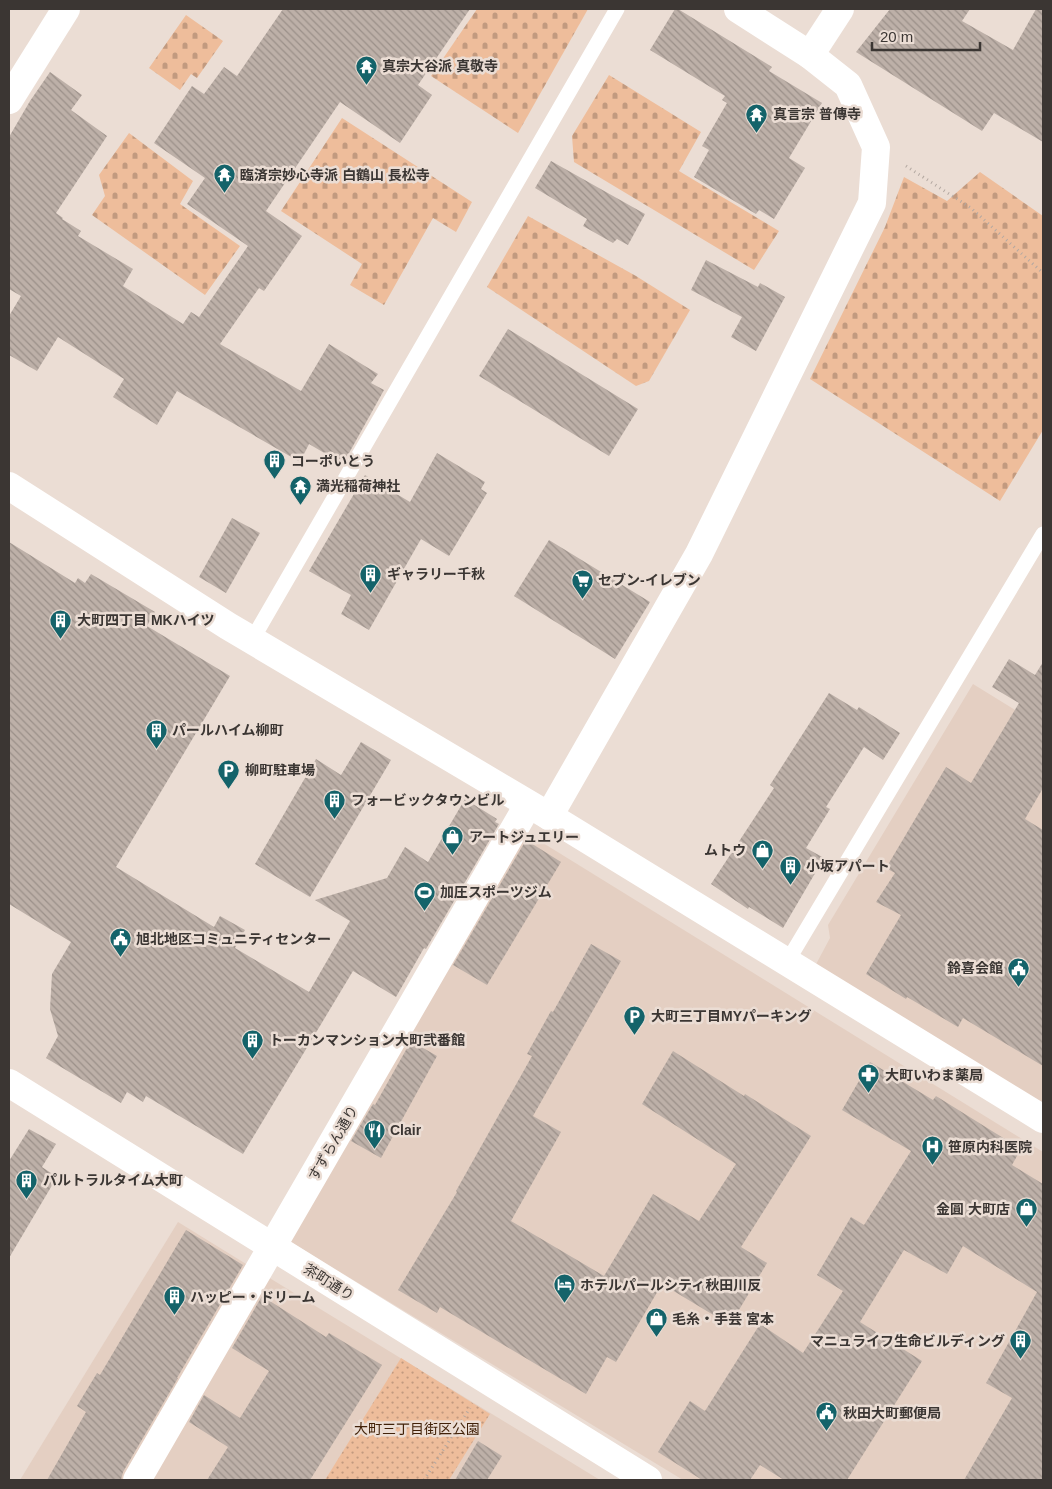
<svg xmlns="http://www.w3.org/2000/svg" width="1052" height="1489" font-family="Arial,'Noto Sans JP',sans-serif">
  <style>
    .built { fill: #e4cfc2 }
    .cemetery { fill: url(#cemetery-stones) }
    .park { fill: url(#park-dots) }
    .building { fill: url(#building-back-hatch) }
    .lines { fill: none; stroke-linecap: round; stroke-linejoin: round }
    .path { stroke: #b3a8a1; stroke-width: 3; stroke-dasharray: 1 4; stroke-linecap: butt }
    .service { stroke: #fff; stroke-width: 15 }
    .minor { stroke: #fff; stroke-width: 28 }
    .tertiary { stroke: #fff; stroke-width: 28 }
    .labels { text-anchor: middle; stroke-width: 5; stroke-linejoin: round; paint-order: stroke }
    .poi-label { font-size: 14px; font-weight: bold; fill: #3b3633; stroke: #ebddd4; text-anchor: start }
    .street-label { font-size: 14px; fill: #3b3633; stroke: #ebddd4 }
    .park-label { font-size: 14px; fill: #422209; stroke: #ebddd4 }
  </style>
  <defs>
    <pattern id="cemetery-stones" width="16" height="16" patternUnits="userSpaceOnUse" patternTransform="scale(1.25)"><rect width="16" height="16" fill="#eebd9b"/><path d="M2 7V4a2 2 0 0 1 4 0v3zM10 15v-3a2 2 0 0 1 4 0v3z" fill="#c29a7f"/></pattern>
    <pattern id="park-dots" width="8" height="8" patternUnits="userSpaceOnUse" patternTransform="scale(1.25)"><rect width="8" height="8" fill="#eebd9b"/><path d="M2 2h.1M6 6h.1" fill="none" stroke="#c29a7f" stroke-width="1.8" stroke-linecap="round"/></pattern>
    <pattern id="building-back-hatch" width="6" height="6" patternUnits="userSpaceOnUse" patternTransform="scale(1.25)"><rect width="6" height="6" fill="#bdb0a8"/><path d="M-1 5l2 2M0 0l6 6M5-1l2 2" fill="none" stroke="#9b9089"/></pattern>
  </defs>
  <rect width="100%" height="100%" fill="#ebddd4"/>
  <!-- built -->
  <g class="built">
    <path d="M973 684 1043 727V1107L814 968 830 938 828 925Z"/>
    <path d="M522 830 1043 1152V1480H683L284 1238Z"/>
    <path d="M178 1222 251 1267 132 1480H20Z"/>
    <path d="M263 1274 600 1480H145Z"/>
  </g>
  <!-- cemetery -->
  <g class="cemetery">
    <path d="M477 9H588L518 133 431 76Z"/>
    <path d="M186 15 223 41 197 78 191 74 180 90 149 68Z"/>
    <path d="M609 75 701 132 679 171 779 231 754 270 574 162 572 136Z"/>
    <path d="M342 118 472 202 456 232 433 218 384 305 350 285 362 264 281 211Z"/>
    <path d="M129 133 193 181 180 204 240 246 205 295 92 215 105 196 99 175Z"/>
    <path d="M980 172 1043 216V430L1000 501 810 379 885 227 904 177 947 201Z"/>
    <path d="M528 216 636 276 690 310 649 381 636 386 487 287Z"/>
  </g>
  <!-- park -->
  <path class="park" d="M401 1358 490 1414 449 1480H325Z"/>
  <!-- building -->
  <g class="building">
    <path d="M283 9H470L418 85 432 95 400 143 340 102 266 211 302 236 264 291 259 288 220 344 301 391 329 344 378 374 371 383 384 390 343 464 309 444 300 462 177 391 157 425 113 397 124 379 58 337 37 371 9 355V316L21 296 9 289V137L30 101 50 72 82 95 71 110 107 136 56 213 63 218 62 219 81 231 78 236 133 269 123 286 183 324 191 312 199 317 248 246 187 204 205 178 154 143 192 86 204 94 224 67 237 76Z"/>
    <path d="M675 9H678L772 67 769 71 822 103 789 158 805 168 774 219 759 210 756 214 694 177 709 150 702 146 727 103 722 100 725 96 650 50Z"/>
    <path d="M890 9H970L962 21 1013 50 1036 9H1043V142L994 113 982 131 856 52Z"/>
    <path d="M551 161 645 214 628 245 617 239 613 243 583 226 587 219 535 188Z"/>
    <path d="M706 260 758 287 760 283 785 297 756 351 731 337 742 317 691 290Z"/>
    <path d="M508 329 638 409 609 456 479 376Z"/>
    <path d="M437 453 485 482 481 489 487 493 449 556 421 539 369 630 341 614 351 595 309 571 365 475 410 502Z"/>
    <path d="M232 518 260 533 226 593 199 577Z"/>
    <path d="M549 540 650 602 615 659 514 596Z"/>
    <path d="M9 542 75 583 78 578 85 583 91 574 155 612 147 626 230 676 116 867 214 927 220 916 245 930 235 948 309 992 350 921 315 900 387 878 405 847 428 862 465 799 497 819 495 822 499 824 426 949 424 948 396 997 353 971 243 1154 146 1096 143 1102 127 1092 121 1103 46 1058 58 1036 50 1009 52 974 71 942 9 904Z"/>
    <path d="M1009 659 1035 675 1043 662V788L1025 819 1043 830V1066L963 1018 958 1027 907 997 906 999 866 974 901 915 876 902 895 873 886 868 946 767 971 783 1019 703 992 687Z"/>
    <path d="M829 693 857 710 859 707 900 733 883 760 864 747 826 807 830 809 806 848 824 858 783 928 749 907 748 909 711 884 774 788 770 785Z"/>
    <path d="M361 742 391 760 310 897 255 864 316 759 341 775Z"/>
    <path d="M526 840 561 862 487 985 453 965Z"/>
    <path d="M591 944 621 961 533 1116 561 1132 511 1221 604 1276 653 1194 699 1221 736 1164 642 1104 673 1051 744 1096 745 1094 811 1136 741 1247 767 1263 730 1325 662 1284 616 1362 607 1357 586 1394 440 1307 437 1313 398 1290 457 1192 456 1191 532 1056 527 1054 551 1011 553 1012Z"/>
    <path d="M411 1041 437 1056 381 1158 351 1141 373 1104 375 1105Z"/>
    <path d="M870 1062 933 1100 936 1096 1021 1149 1012 1165 1043 1184V1480H964L1012 1398 986 1383 1037 1292 963 1246 947 1274 904 1250 860 1322 922 1361 847 1480H784L760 1465 750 1480H702L658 1452 690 1401 705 1411 760 1324 803 1353 843 1291 817 1275 851 1217 864 1225 911 1151 842 1110Z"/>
    <path d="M29 1129 56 1144 42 1167 57 1177 9 1258V1161Z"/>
    <path d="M186 1230 243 1265 177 1378H178L123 1472 121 1480H47L86 1412 77 1406 97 1373 100 1375Z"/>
    <path d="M262 1296 326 1337 329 1333 382 1365 310 1480H207L228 1447 189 1422 204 1395 240 1418 269 1371 232 1348Z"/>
    <path d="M478 1441 502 1456 487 1480H455Z"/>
  </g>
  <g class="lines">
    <!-- path -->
    <g class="path">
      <path d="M906 166 971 208 1043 273"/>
      <path d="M424 1480 470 1408"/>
    </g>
    <!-- service -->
    <g class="service">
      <path d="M252 640 617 9"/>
      <path d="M787 962 1043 534"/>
    </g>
    <!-- minor -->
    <g class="minor">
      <path d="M810 55 840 9"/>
      <path d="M9 100 66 9"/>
      <path d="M549 816 699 554 872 203 876 147 848 85 810 55 738 9"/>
      <path d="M137 1480 528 805"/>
    </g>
    <!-- tertiary -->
    <g class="tertiary">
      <path d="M9 486 228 626 549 816 1043 1119"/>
      <path d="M9 1083 648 1480"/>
    </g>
  </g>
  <!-- icons -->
  <defs>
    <symbol id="temple-pin" viewBox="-11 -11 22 30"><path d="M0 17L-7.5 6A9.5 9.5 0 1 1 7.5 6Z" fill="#14636a" stroke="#ebddd4"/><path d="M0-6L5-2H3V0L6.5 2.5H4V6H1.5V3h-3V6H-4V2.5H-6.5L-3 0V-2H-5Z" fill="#fff"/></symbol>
    <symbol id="building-pin" viewBox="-11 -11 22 30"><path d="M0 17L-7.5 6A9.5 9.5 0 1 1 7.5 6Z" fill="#14636a" stroke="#ebddd4"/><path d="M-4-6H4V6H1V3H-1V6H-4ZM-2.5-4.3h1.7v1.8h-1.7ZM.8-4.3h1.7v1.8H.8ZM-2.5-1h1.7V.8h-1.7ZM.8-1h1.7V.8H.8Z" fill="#fff"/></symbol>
    <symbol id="supermarket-pin" viewBox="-11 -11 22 30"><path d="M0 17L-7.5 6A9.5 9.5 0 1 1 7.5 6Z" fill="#14636a" stroke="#ebddd4"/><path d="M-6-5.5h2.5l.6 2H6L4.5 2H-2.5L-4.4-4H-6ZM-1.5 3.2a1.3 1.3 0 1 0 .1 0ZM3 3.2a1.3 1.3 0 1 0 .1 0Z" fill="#fff"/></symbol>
    <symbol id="parking-pin" viewBox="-11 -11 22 30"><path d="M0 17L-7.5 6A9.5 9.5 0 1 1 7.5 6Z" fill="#14636a" stroke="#ebddd4"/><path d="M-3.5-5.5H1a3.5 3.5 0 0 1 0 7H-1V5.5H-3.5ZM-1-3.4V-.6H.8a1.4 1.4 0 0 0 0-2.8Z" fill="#fff"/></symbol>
    <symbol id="shop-pin" viewBox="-11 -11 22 30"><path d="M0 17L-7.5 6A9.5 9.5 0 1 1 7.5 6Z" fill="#14636a" stroke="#ebddd4"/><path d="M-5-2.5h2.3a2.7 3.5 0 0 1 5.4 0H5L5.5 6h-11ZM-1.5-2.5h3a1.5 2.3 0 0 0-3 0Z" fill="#fff"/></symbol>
    <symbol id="stadium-pin" viewBox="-11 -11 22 30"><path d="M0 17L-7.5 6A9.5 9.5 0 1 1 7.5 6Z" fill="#14636a" stroke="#ebddd4"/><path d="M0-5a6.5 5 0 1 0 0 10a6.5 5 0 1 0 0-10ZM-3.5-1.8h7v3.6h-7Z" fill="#fff"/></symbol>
    <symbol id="civic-pin" viewBox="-11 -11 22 30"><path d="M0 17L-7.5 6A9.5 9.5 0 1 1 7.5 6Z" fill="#14636a" stroke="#ebddd4"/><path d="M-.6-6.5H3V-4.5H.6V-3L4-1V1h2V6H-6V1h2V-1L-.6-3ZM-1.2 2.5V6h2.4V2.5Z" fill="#fff"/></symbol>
    <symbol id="pharmacy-pin" viewBox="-11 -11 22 30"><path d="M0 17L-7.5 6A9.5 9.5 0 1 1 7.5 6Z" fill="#14636a" stroke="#ebddd4"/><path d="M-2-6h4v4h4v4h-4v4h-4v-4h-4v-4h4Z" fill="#fff"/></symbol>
    <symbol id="restaurant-pin" viewBox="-11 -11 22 30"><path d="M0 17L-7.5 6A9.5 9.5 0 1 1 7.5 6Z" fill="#14636a" stroke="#ebddd4"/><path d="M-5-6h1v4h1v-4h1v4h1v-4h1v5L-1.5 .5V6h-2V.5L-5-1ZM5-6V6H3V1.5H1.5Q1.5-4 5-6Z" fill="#fff"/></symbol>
    <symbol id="hospital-pin" viewBox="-11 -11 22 30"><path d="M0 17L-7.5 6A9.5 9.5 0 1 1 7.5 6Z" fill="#14636a" stroke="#ebddd4"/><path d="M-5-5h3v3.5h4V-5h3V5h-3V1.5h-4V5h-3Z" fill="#fff"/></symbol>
    <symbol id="hotel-pin" viewBox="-11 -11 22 30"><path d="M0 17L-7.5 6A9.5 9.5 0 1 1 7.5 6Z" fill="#14636a" stroke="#ebddd4"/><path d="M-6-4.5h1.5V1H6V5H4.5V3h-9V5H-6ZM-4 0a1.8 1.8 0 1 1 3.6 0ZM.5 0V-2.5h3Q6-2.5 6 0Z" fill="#fff"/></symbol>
  </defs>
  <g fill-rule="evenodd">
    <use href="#temple-pin" x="354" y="54" width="25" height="34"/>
    <use href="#temple-pin" x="744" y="102" width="25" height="34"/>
    <use href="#temple-pin" x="212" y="162" width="25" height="34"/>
    <use href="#building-pin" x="262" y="448" width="25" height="34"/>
    <use href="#temple-pin" x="288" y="474" width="25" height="34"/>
    <use href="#building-pin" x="358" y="562" width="25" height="34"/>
    <use href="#supermarket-pin" x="570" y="568" width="25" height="34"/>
    <use href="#building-pin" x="48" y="608" width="25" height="34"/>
    <use href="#building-pin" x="144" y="718" width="25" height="34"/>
    <use href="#parking-pin" x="216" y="758" width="25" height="34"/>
    <use href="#building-pin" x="322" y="788" width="25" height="34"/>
    <use href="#shop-pin" x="440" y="824" width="25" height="34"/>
    <use href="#shop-pin" x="750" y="838" width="25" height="34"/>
    <use href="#building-pin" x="778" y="854" width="25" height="34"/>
    <use href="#stadium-pin" x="412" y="880" width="25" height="34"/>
    <use href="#civic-pin" x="108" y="926" width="25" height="34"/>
    <use href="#civic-pin" x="1006" y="956" width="25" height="34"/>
    <use href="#parking-pin" x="622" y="1004" width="25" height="34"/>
    <use href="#building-pin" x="240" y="1028" width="25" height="34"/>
    <use href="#pharmacy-pin" x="856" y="1062" width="25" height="34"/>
    <use href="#restaurant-pin" x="362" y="1118" width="25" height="34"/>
    <use href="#hospital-pin" x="920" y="1134" width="25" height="34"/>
    <use href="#building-pin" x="14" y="1168" width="25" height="34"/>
    <use href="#shop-pin" x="1014" y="1196" width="25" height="34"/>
    <use href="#hotel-pin" x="552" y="1272" width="25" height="34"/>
    <use href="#building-pin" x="162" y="1284" width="25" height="34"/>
    <use href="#shop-pin" x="644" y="1306" width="25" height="34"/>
    <use href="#building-pin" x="1008" y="1328" width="25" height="34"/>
    <use href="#civic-pin" x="814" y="1400" width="25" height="34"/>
  </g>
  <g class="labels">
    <!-- poi labels -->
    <g class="poi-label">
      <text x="382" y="71">真宗大谷派 真敬寺</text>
      <text x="773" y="119">真言宗 普傳寺</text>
      <text x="240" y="180">臨済宗妙心寺派 白鶴山 長松寺</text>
      <text x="291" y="466">コーポいとう</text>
      <text x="316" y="491">満光稲荷神社</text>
      <text x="387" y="579">ギャラリー千秋</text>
      <text x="598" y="585">セブン-イレブン</text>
      <text x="77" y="625">大町四丁目 MKハイツ</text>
      <text x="172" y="735">パールハイム柳町</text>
      <text x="245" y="775">柳町駐車場</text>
      <text x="351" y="805">フォービックタウンビル</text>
      <text x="469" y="842">アートジュエリー</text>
      <text x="746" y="855" text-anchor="end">ムトウ</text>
      <text x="806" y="871">小坂アパート</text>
      <text x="440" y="897">加圧スポーツジム</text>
      <text x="136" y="944">旭北地区コミュニティセンター</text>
      <text x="1003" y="973" text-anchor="end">鈴喜会館</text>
      <text x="651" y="1021">大町三丁目MYパーキング</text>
      <text x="269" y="1045">トーカンマンション大町弐番館</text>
      <text x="885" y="1080">大町いわま薬局</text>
      <text x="390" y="1135">Clair</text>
      <text x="948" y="1152">笹原内科医院</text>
      <text x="43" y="1185">パルトラルタイム大町</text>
      <text x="1010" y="1214" text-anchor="end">金圓 大町店</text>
      <text x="580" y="1290">ホテルパールシティ秋田川反</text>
      <text x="190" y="1302">ハッピー・ドリーム</text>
      <text x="672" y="1324">毛糸・手芸 宮本</text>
      <text x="1005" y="1346" text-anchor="end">マニュライフ生命ビルディング</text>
      <text x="843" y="1418">秋田大町郵便局</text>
    </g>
    <!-- street labels -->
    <g class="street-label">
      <text transform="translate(333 1143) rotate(-60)" y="5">すずらん通り</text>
      <text transform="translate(329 1282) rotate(32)" y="5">茶町通り</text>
    </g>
    <!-- park labels -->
    <g class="park-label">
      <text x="417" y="1434">大町三丁目街区公園</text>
    </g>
  </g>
  <!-- border -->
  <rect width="1052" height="1489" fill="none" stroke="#3b3633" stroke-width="20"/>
  <!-- scale -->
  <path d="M872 42v8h108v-8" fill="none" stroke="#3b3633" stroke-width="2.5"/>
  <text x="880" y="42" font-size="15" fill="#3b3633" stroke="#ebddd4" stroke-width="4" paint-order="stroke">20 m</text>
</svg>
